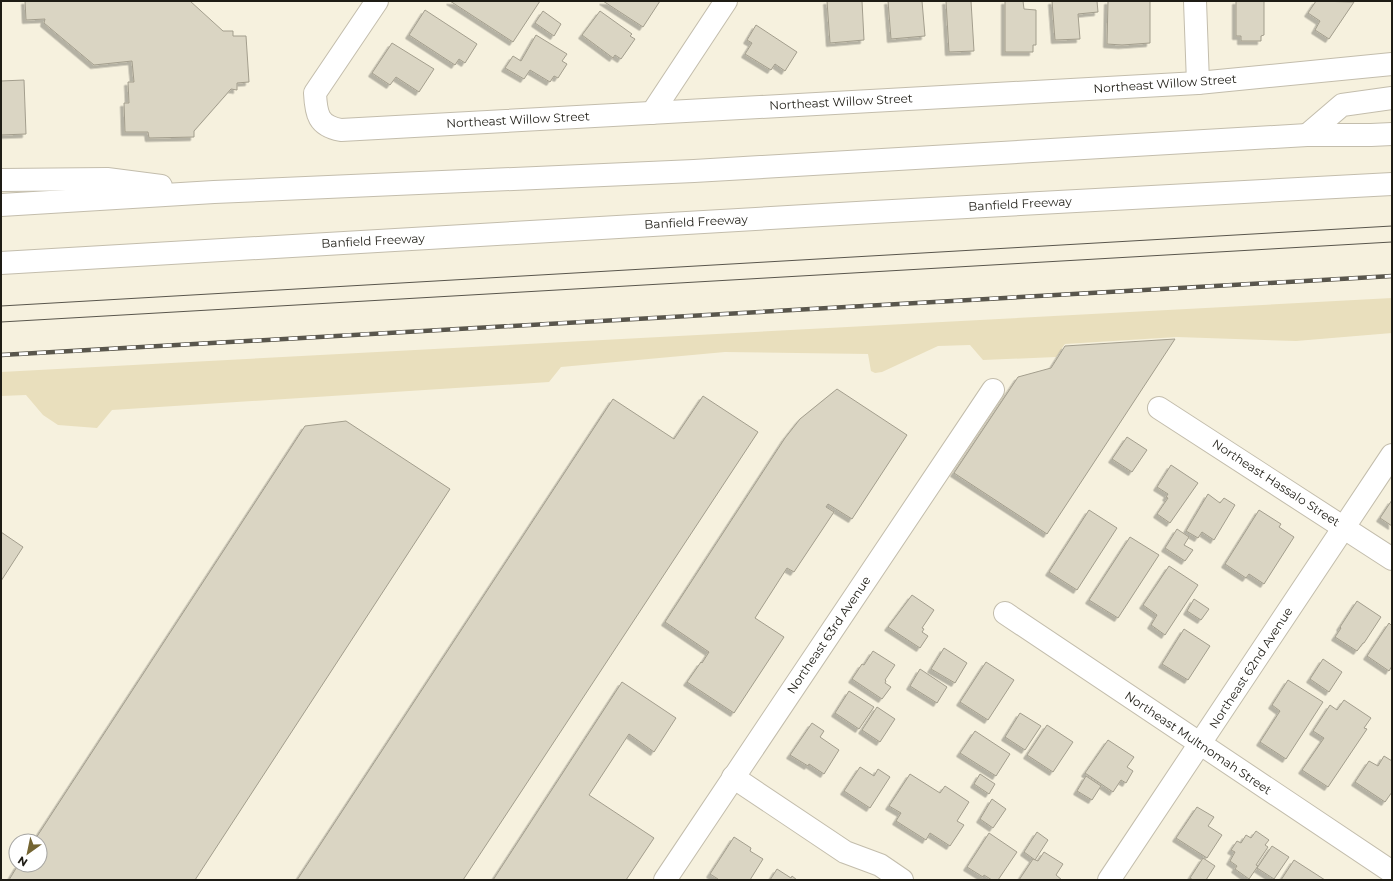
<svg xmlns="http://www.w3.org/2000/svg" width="1393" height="881" font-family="Montserrat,sans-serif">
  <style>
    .green { fill: #e9dfbd }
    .building { fill: #dad5c3; stroke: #a39e8d; filter: url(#shadow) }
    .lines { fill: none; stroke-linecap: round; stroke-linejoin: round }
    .minor-casing { stroke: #c3bdac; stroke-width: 24 }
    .motorway-casing { stroke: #c3bdac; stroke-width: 24 }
    .minor { stroke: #fff; stroke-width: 22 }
    .motorway { stroke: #fff; stroke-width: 22 }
    .tram { stroke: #59564c; stroke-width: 1 }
    .rail-casing { stroke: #59564c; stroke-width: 4.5 }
    .rail { stroke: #fff; stroke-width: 3; stroke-dasharray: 9; stroke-linecap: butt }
    .labels { text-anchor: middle; stroke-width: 3; stroke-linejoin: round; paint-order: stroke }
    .street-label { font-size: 12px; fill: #1e1c15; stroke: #fff }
  </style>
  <defs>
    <filter id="shadow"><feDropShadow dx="-3.5" dy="3.5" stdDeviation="0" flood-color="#0004"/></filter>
  </defs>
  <rect width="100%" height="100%" fill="#f6f1de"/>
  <!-- green -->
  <path class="green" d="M1392 298V333L1296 341 1177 337 1065 344 1056 357 983 360 970 345 938 346 882 372 875 373 871 371 868 354 725 352 561 367 549 382 112 410 97 428 58 425 43 415 26 395 1 396V372Z"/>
  <!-- building -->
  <g class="building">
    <path d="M25 1H190L223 31H233V36H246L249 82 237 83V90L231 89 194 131V137L149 138 148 132H125L124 103H129L128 82H134L132 61 94 65 44 23 45 19 26 20Z"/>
    <path d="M450 1H540L513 42Z"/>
    <path d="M603 1H660L643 27Z"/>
    <path d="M827 1H862L864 40 830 43Z"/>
    <path d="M888 1H922L925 36 891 39Z"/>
    <path d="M946 1H971L974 51 949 52Z"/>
    <path d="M1005 1H1023L1024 9 1036 10V45H1033V52H1005Z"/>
    <path d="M1052 1H1097L1098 12 1078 14 1080 39 1055 40Z"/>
    <path d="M1108 1H1150V43L1122 45 1107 44Z"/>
    <path d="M1236 1H1264V35L1261 36V41H1241V36H1236Z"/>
    <path d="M1316 1 1354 2 1329 39 1315 30 1320 21 1308 13Z"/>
    <path d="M425 10 477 44 465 63 459 59 455 65 409 35Z"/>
    <path d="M543 11 561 24 554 36 535 23Z"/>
    <path d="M600 11 632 34 630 36 635 39 621 59 615 55 613 58 582 35Z"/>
    <path d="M756 25 797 52 785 71 775 64 771 70 745 54 752 43 747 40Z"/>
    <path d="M536 35 567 54 562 61 567 64 558 78 554 76 550 82 530 70 524 79 505 68 513 56 521 61Z"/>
    <path d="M392 43 434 69 419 92 396 77 390 85 372 73Z"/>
    <path d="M24 80 26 134 1 135V81Z"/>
    <path d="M1175 339 1047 534 954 473 1018 377 1051 368 1065 346Z"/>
    <path d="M837 389 907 435 852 519 828 504 826 507 834 512 794 572 787 568 755 618 784 637 734 713 687 682 701 662 702 663 709 652 665 622 785 438 800 419Z"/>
    <path d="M703 396 758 432 463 880H297L613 399 674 439Z"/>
    <path d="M346 421 450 489 195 880H9L18 865H40V841H34L305 426Z"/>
    <path d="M1127 437 1147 450 1132 472 1112 459Z"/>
    <path d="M1171 465 1198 483 1170 523 1157 514 1168 498 1166 497 1168 494 1157 487Z"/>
    <path d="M1208 494 1220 503 1224 498 1235 505 1214 540 1202 532 1198 538 1186 531Z"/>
    <path d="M1392 500V526L1380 518Z"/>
    <path d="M1089 510 1117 528 1077 590 1049 572Z"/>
    <path d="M1259 510 1281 524 1279 527 1294 537 1264 584 1249 574 1246 578 1225 564Z"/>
    <path d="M1177 529 1189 537 1184 545 1193 550 1185 561 1165 548Z"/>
    <path d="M1 532 23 547 1 581Z"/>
    <path d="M1130 537 1159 555 1118 618 1089 600Z"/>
    <path d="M1169 566 1198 585 1165 635 1151 625 1157 615 1143 605Z"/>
    <path d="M912 595 934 610 922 628 924 629 922 632 928 636 920 648 888 627Z"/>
    <path d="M1194 599 1209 609 1201 620 1187 611Z"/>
    <path d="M1357 601 1381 617 1364 643H1363L1357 651 1335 637 1341 628 1340 627Z"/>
    <path d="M1389 623 1392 626V666L1389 671 1367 656Z"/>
    <path d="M1184 629 1210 646 1188 680 1162 664Z"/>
    <path d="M944 648 967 663 955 683 931 669Z"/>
    <path d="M873 651 895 665 885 680 886 681 885 683 891 687 882 699 852 679 862 664 864 665Z"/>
    <path d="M1323 659 1342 672 1329 692 1310 679Z"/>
    <path d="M986 662 1014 680 988 720 960 702Z"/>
    <path d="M920 669 947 687 937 703 910 686Z"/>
    <path d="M1288 680 1323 702 1286 759 1260 742 1280 711 1272 705Z"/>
    <path d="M622 682 676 718 654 752 629 734 589 795 654 838 626 880H493Z"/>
    <path d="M849 691 874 707 859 729 835 713Z"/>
    <path d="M1344 700 1371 718 1364 728 1367 729 1328 787 1302 770 1324 738 1313 731 1330 705 1337 710Z"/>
    <path d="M877 707 895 719 880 742 862 730Z"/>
    <path d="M1020 713 1041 726 1025 750 1005 737Z"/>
    <path d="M812 723 824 731 820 737 839 750 824 774 809 764 808 766 790 755Z"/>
    <path d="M1047 725 1073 742 1053 772 1027 755Z"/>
    <path d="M975 731 1010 754 996 776 960 753Z"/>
    <path d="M1108 740 1134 757 1127 767 1133 771 1126 783 1121 780 1113 792 1085 773Z"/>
    <path d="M1384 756 1392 761V792L1385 802 1355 782 1369 761 1378 766Z"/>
    <path d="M860 767 874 776 878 769 890 777 870 808 844 791Z"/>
    <path d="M910 774 940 793 945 786 969 802 957 821 964 825 950 846 930 833 926 840 896 821 901 813 889 806Z"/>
    <path d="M980 774 995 784 989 794 974 784Z"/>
    <path d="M1086 776 1101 786 1092 800 1077 791Z"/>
    <path d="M992 799 1006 809 993 828 980 819Z"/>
    <path d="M1197 807 1214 817 1208 826 1222 835 1207 858 1176 838Z"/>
    <path d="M1256 831 1269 840 1265 845 1268 847 1256 865 1258 866 1249 879 1235 869 1237 866 1230 861 1235 852 1231 850 1237 841 1241 843 1246 835 1251 838Z"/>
    <path d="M1037 832 1048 840 1035 860 1024 852Z"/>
    <path d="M989 833 1017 852 998 880H992L984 875 983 877 967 867Z"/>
    <path d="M734 837 751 848 750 851 763 859 750 880H718V879L710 874Z"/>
    <path d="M1272 846 1289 857 1274 879 1257 868Z"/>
    <path d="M1044 852 1063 864 1056 875 1062 880H1019L1033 859 1038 861Z"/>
    <path d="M1203 858 1215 866 1206 880H1193L1190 878Z"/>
    <path d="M1294 860 1325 880H1281Z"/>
    <path d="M777 869 791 878 792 876 797 880H770Z"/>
  </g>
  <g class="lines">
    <defs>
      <g id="minor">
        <path d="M377 1 315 93C316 114 318 126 341 130L1198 83 1392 64"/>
        <path d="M1195 1 1198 83"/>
        <path d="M652 113 726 1"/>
        <path d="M1159 408 1392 559"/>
        <path d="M1005 613 1392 872"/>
        <path d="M733 777 845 852 880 865 902 880"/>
        <path d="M665 880 993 390"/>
        <path d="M1109 880 1392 455"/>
      </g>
      <g id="motorway">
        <path d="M1307 135 1342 105 1392 98"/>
        <path d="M1 180 107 179 161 186"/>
        <path d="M1 205 214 192 694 171 1307 135H1371L1392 134"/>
        <path d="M1 263 874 212 1392 184"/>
      </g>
    </defs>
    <!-- minor casing -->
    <use href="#minor" class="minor-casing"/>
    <!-- motorway casing -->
    <use href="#motorway" class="motorway-casing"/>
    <!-- minor -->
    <use href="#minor" class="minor"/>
    <!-- motorway -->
    <use href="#motorway" class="motorway"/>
    <!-- tram -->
    <g class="tram">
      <path d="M1 306 1392 226"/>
      <path d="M1 322 1392 242"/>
    </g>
    <defs>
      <path id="rail" d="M1 355 1392 276"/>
    </defs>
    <!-- rail casing -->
    <use href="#rail" class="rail-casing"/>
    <!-- rail -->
    <use href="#rail" class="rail"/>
  </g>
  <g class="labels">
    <!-- street labels -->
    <g class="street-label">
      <text transform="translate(1165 84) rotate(-4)" y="4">Northeast Willow Street</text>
      <text transform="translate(841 102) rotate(-3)" y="4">Northeast Willow Street</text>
      <text transform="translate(518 120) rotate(-3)" y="4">Northeast Willow Street</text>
      <text transform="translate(1020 204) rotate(-3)" y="4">Banfield Freeway</text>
      <text transform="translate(696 222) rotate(-3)" y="4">Banfield Freeway</text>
      <text transform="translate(373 241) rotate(-3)" y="4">Banfield Freeway</text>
      <text transform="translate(1276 483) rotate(33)" y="4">Northeast Hassalo Street</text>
      <text transform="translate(829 635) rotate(-56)" y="4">Northeast 63rd Avenue</text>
      <text transform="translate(1251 668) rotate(-57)" y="4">Northeast 62nd Avenue</text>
      <text transform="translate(1198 743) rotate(34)" y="4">Northeast Multnomah Street</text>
    </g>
  </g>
  <!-- border -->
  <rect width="1393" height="881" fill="none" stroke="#1e1c15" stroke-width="4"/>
  <!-- north arrow -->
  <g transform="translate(28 853) rotate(213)"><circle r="19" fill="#ffffff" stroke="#a5a4a1"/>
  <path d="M0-3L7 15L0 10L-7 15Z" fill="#746532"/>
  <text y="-6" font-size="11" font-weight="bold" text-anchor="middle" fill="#1e1c15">N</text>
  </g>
</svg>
